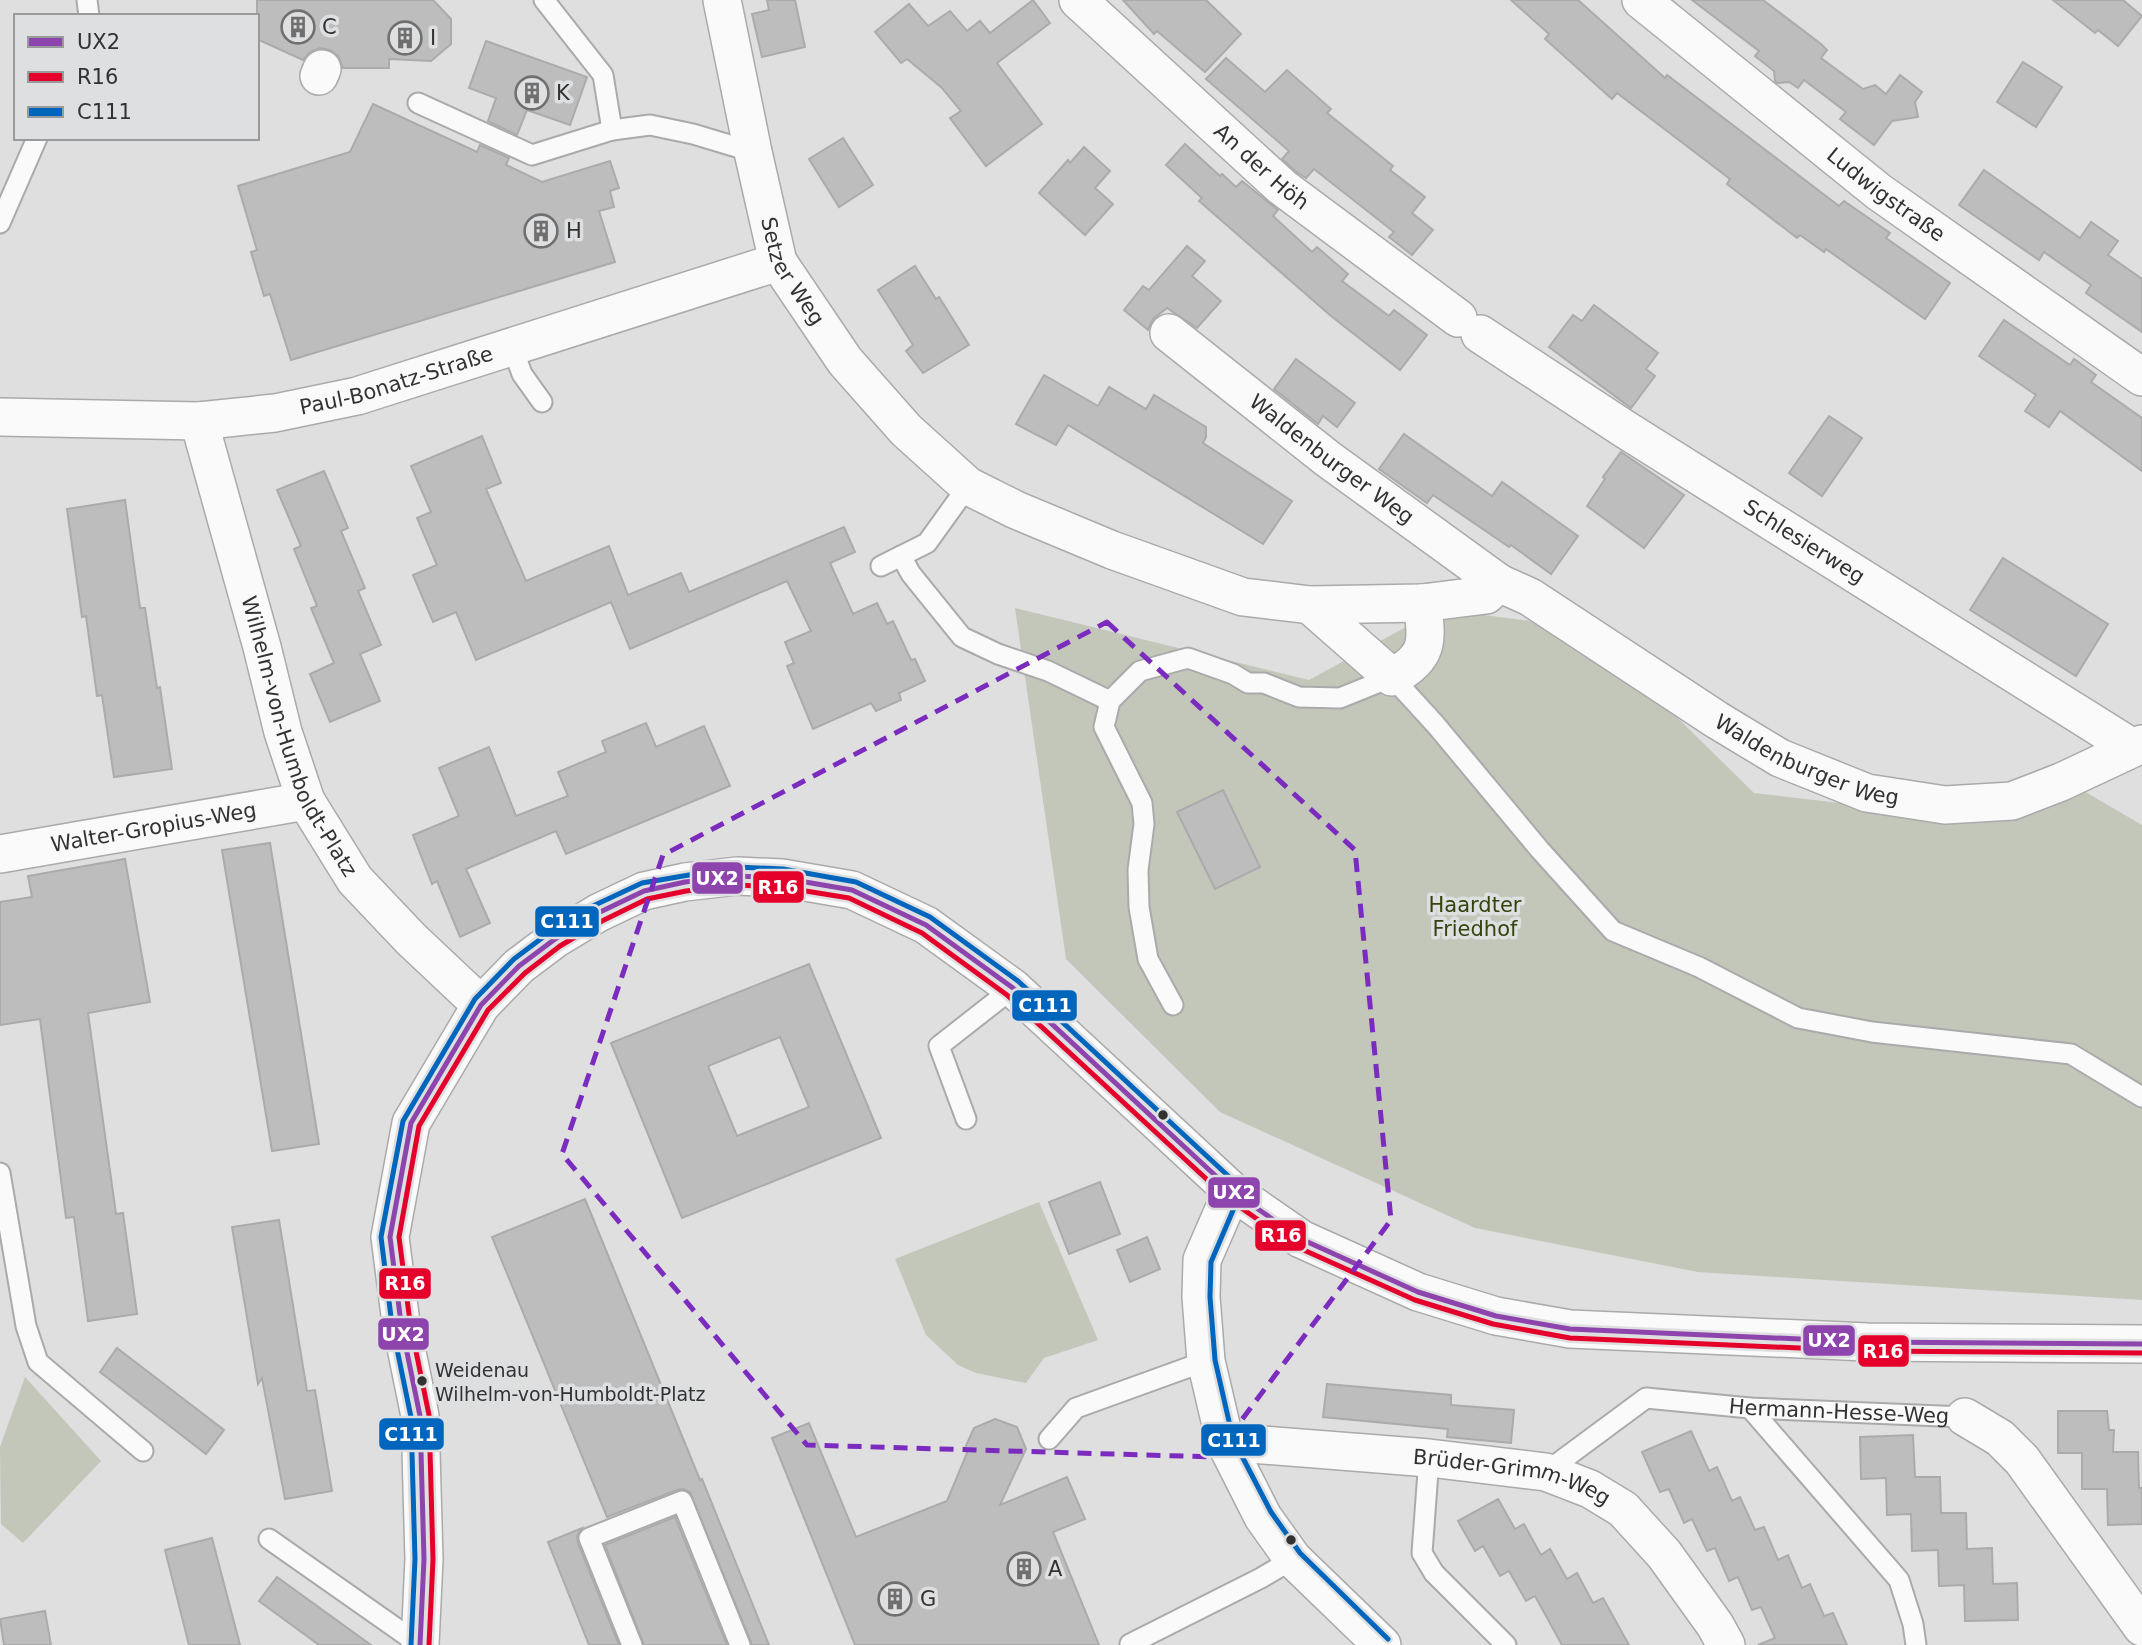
<svg xmlns="http://www.w3.org/2000/svg" width="2142" height="1645" font-family="'DejaVu Sans',sans-serif">
  <style>
    .green { fill: #c2c7ba }
    .building { fill: #bdbdbe; stroke: #ababab; stroke-width: 2; fill-rule: evenodd }
    .lines { fill: none; stroke-linecap: round; stroke-linejoin: round }
    .lane-casing { stroke: #aaaaab; stroke-width: 23 }
    .street-casing { stroke: #aaaaab; stroke-width: 40 }
    .lane { stroke: #fafafa; stroke-width: 19 }
    .street { stroke: #fafafa; stroke-width: 37 }
    .bus-1-casing { stroke: #dedfe0; stroke-width: 10 }
    .bus-2-casing { stroke: #dedfe0; stroke-width: 10 }
    .bus-3-casing { stroke: #dedfe0; stroke-width: 10 }
    .bus-1 { stroke: #8e44ad; stroke-width: 5 }
    .bus-2 { stroke: #e4002b; stroke-width: 5 }
    .bus-3 { stroke: #0065bd; stroke-width: 5 }
    .marked { fill: none; stroke: #7b2cbf; stroke-width: 5; stroke-dasharray: 14 9; stroke-linejoin: round }
    .bus-dot { fill: #323233; stroke: #dedfe0; stroke-width: 2.5 }
    .labels { text-anchor: middle; stroke-width: 7; stroke-linejoin: round; paint-order: stroke }
    .bus-label { font-size: 19px; fill: #323233; stroke: #dedfe0; text-anchor: start }
    .poi-label { font-size: 21px; fill: #323233; stroke: #dedfe0; text-anchor: start }
    .street-label { font-size: 21px; fill: #323233; stroke: #dedfe0 }
    .park-label { font-size: 21px; fill: #33430d; stroke: #dedfe0 }
    .line-badge { stroke: #dedfe0; stroke-width: 2.5 }
    .badge-label { font-size: 19px; text-anchor: middle; font-weight: bold; fill: #fff }
  </style>
  <rect width="100%" height="100%" fill="#dfdfdf"/>
  <!-- green -->
  <g class="green">
    <path d="M1015 608 1309 680 1439 609 1546 623 1642 683 1754 793 1949 816 2082 790 2142 825V1300L1698 1272 1475 1228 1220 1112 1066 959Z"/>
    <path d="M1039 1202 1098 1340 1044 1358 1026 1383 976 1373 958 1365 926 1335 895 1259Z"/>
    <path d="M25 1377 101 1461 23 1543 1 1524 0 1447Z"/>
  </g>
  <!-- building -->
  <g class="building">
    <path d="M257 0H433L451 19V44L431 61 389 59V68H343L338 56 330 50 320 48 310 52 303 60 257 39Z"/>
    <path d="M767 0H795L805 47 762 57 752 14 769 10Z"/>
    <path d="M1033 0 1050 23 997 63 1042 124 986 166 950 118 961 111 942 88 907 59 901 63 875 32 909 4 928 26 950 11 967 31 980 21 990 33Z"/>
    <path d="M1123 0H1206L1241 34 1205 72 1157 31 1154 34Z"/>
    <path d="M1511 0H1578L1665 78 1667 75 1839 206 1844 201 1890 233 1886 238 1950 283 1925 319 1826 249 1824 252 1800 235 1797 238 1727 184 1730 179 1617 93 1612 99 1545 39 1549 34Z"/>
    <path d="M1692 0H1763L1821 44 1827 50 1821 58 1863 89 1875 85 1886 94 1900 75 1922 92 1915 102 1918 117 1892 121 1874 145 1840 119 1846 112 1804 80 1798 88 1789 82 1777 83 1775 81 1774 71 1755 56 1759 51Z"/>
    <path d="M2053 0H2123L2142 16 2118 46 2098 30 2095 33Z"/>
    <path d="M486 41 587 77 570 125 527 110 517 135 488 121 496 98 469 88Z"/>
    <path d="M1226 58 1265 92 1287 70 1331 109 1327 113 1393 166 1390 170 1425 197 1412 213 1433 230 1412 255 1389 237 1394 232 1314 169 1306 178 1295 171 1282 159 1289 151 1206 79Z"/>
    <path d="M2023 62 2062 87 2036 127 1997 102Z"/>
    <path d="M373 104 477 152 480 145 509 158 506 165 542 182 610 161 619 188 610 191 614 207 599 211 615 262 291 360 270 294 264 296 251 252 257 250 238 186 350 152Z"/>
    <path d="M843 138 873 185 839 207 809 159Z"/>
    <path d="M1185 144 1220 176 1222 174 1236 187 1242 181 1278 210 1273 216 1312 252 1317 247 1348 274 1342 281 1389 316 1394 310 1427 335 1400 370 1331 316 1199 201 1202 198 1166 165Z"/>
    <path d="M1084 147 1110 171 1095 188 1113 204 1085 235 1039 193 1068 160 1070 163Z"/>
    <path d="M1984 170 2080 238 2091 222 2118 241 2108 255 2142 279V332L2086 293 2091 285 2044 252 2039 260 1959 205Z"/>
    <path d="M1187 246 1205 261 1192 276 1221 301 1197 328 1167 308 1153 319 1148 330 1124 310 1143 286 1149 290Z"/>
    <path d="M915 266 936 299 939 297 969 345 923 373 906 351 913 345 878 290Z"/>
    <path d="M1594 305 1658 353 1646 369 1655 376 1631 408 1549 347 1573 315 1582 321Z"/>
    <path d="M2004 320 2070 365 2074 359 2096 375 2091 382 2142 418V471L2060 411 2049 427 2025 411 2036 395 1979 356Z"/>
    <path d="M1296 359 1355 403 1337 427 1323 416 1318 424 1274 389Z"/>
    <path d="M1044 375 1098 406 1109 387 1146 409 1154 395 1206 427V437L1203 443 1292 501 1263 544 1068 425 1056 445 1016 424Z"/>
    <path d="M1829 416 1862 438 1822 496 1789 473Z"/>
    <path d="M1404 434 1492 496 1502 482 1578 536 1551 574 1511 545 1509 547 1433 495 1427 503 1379 469Z"/>
    <path d="M482 436 501 483 486 489 526 581 609 546 628 595 681 573 689 592 844 527 855 552 830 563 853 614 877 603 887 624 893 621 911 660 915 659 925 681 899 693 901 700 876 711 871 703 813 729 787 666 794 663 785 642 811 631 787 581 630 649 611 602 476 660 456 612 433 622 413 575 437 565 417 518 431 512 411 466Z"/>
    <path d="M1621 452 1684 495 1644 548 1587 506 1605 479 1603 477Z"/>
    <path d="M324 471 348 528 341 531 365 588 358 591 381 645 360 654 380 701 330 722 310 674 334 663 311 608 317 606 294 549 301 546 277 490Z"/>
    <path d="M125 500 140 608H145L157 688 160 687 172 769 114 777 102 695 97 696 86 616 82 617 67 509Z"/>
    <path d="M2003 558 2108 624 2076 676 1970 610Z"/>
    <path d="M646 723 656 747 704 726 730 786 566 854 556 831 466 869 490 923 460 937 437 881 432 884 413 835 459 816 439 768 489 747 516 816 568 796 558 772 606 752 602 741Z"/>
    <path d="M1223 790 1260 867 1215 889 1177 812Z"/>
    <path d="M270 843 319 1144 272 1151 222 850Z"/>
    <path d="M125 859 150 1002 88 1013 116 1214 123 1213 137 1314 88 1321 74 1217 66 1218 40 1019 0 1025V902L32 897 28 876Z"/>
    <path d="M809 964 881 1138 682 1218 611 1043ZM780 1037 809 1107 737 1136 708 1066Z"/>
    <path d="M1100 1182 1120 1234 1069 1254 1049 1202Z"/>
    <path d="M585 1199 700 1480 702 1479 769 1645H752L690 1492 684 1489 677 1490 607 1517 492 1237Z"/>
    <path d="M279 1220 307 1391 315 1390 332 1491 285 1499 262 1378 258 1384 232 1227Z"/>
    <path d="M1147 1237 1160 1269 1130 1282 1117 1250Z"/>
    <path d="M117 1348 224 1430 206 1454 100 1372Z"/>
    <path d="M1327 1384 1451 1395V1405L1514 1410 1511 1443 1447 1437 1448 1429 1323 1417Z"/>
    <path d="M2058 1411H2107L2109 1430H2114L2113 1452H2138L2139 1488H2142V1524L2108 1525 2107 1489H2082V1453H2058Z"/>
    <path d="M995 1419 1017 1427 1026 1449 1000 1505 1067 1477 1085 1519 1053 1532 1099 1645H855L772 1438 809 1423 856 1537 947 1501 967 1453 965 1448 974 1428Z"/>
    <path d="M1691 1431 1709 1471 1717 1467 1732 1501 1740 1497 1755 1530 1764 1527 1778 1560 1788 1555 1802 1588 1810 1584 1824 1616 1833 1613 1847 1645H1758L1775 1638 1761 1607 1752 1610 1738 1577 1729 1581 1715 1548 1707 1551 1692 1519 1684 1523 1669 1489 1660 1492 1642 1452Z"/>
    <path d="M1913 1435 1915 1477H1940L1941 1513H1966L1967 1549 1992 1548 1993 1584 2017 1583 2018 1620 1965 1621 1964 1585 1939 1586 1938 1550 1912 1551 1911 1514 1887 1515 1886 1478 1861 1479 1860 1437Z"/>
    <path d="M1498 1499 1515 1529 1524 1524 1541 1555 1550 1549 1567 1579 1577 1573 1593 1603 1603 1598 1629 1645H1562L1535 1596 1526 1601 1509 1571 1500 1576 1483 1546 1475 1551 1458 1521Z"/>
    <path d="M675 1517 727 1645H644L605 1545Z"/>
    <path d="M582 1528 577 1536 578 1543 619 1645H589L548 1542Z"/>
    <path d="M212 1538 240 1645H189L165 1550Z"/>
    <path d="M277 1577 371 1645H319L259 1601Z"/>
    <path d="M45 1611 51 1645H4L0 1619Z"/>
  </g>
  <g class="lines">
    <defs>
      <g id="lane">
        <path d="M87 0 89 16"/>
        <path d="M544 0 603 75 612 130 650 125 693 134 753 152"/>
        <path d="M418 103 532 155 612 130"/>
        <path d="M0 223 37 138"/>
        <path d="M512 346 522 374 542 402"/>
        <path d="M901 556 911 574 962 637 998 654 1048 671 1110 701"/>
        <path d="M881 566 927 543 968 486"/>
        <path d="M1173 1005 1148 959 1139 907 1138 870 1144 824 1142 803 1104 727 1110 701 1140 671 1188 658 1233 674 1248 683H1264L1299 697 1340 698 1392 677 1435 724 1540 850 1613 931 1699 967 1798 1018 1872 1032 2071 1054 2142 1097"/>
        <path d="M966 1119 939 1046 1013 988"/>
        <path d="M0 1173 26 1326 38 1362 143 1451"/>
        <path d="M1750 1408 1899 1580 1913 1624 1916 1645"/>
        <path d="M1049 1439 1076 1408 1206 1361"/>
        <path d="M1429 1458 1422 1553 1434 1573 1506 1645"/>
        <path id="s1" d="M1546 1472 1646 1398 1750 1408 1965 1417"/>
        <path d="M269 1539 420 1645"/>
        <path d="M1130 1644 1261 1578 1293 1559"/>
        <path d="M632 1645 589 1538 682 1501 740 1645"/>
      </g>
      <g id="street">
        <path id="s2" d="M722 0 753 152 778 262 845 361 906 430 968 486 1016 510 1112 550 1243 597 1310 605 1422 603 1486 595 1499 583 1530 597 1717 720 1780 758 1867 793 1945 805 2012 801 2061 782 2142 744"/>
        <path id="s3" d="M1078 0 1282 187 1458 318"/>
        <path id="s4" d="M1641 0 1879 192 2142 377"/>
        <path d="M319 76 322 69"/>
        <path id="s5" d="M1169 333 1328 459 1499 583"/>
        <path id="s6" d="M1480 334 1623 428 2131 747"/>
        <path id="s7" d="M0 417 199 421 275 413 357 396 778 262"/>
        <path id="s8" d="M199 421 262 647 283 732 306 801 355 880 411 939 481 1005"/>
        <path d="M1310 605 1392 677C1429 658 1428 641 1422 603"/>
        <path id="s9" d="M0 854 306 801"/>
        <path d="M1232 1191 1202 1260 1201 1297 1206 1361 1225 1442 1263 1517 1293 1559 1382 1645"/>
        <path d="M1965 1417 2000 1438 2022 1460 2142 1627"/>
        <path id="s10" d="M1225 1442 1429 1458 1546 1472 1590 1489 1623 1509 1664 1554 1715 1625 1726 1645"/>
        <path d="M420 1645 424 1559 420 1416 401 1323 390 1237 411 1123 481 1005 519 966 555 939 598 913 644 891 685 882 737 876 782 878 852 890 926 925 1013 988 1232 1191 1301 1239 1418 1292 1496 1316 1570 1329 1867 1342 2142 1344"/>
      </g>
    </defs>
    <!-- lane casing -->
    <use href="#lane" class="lane-casing"/>
    <!-- street casing -->
    <use href="#street" class="street-casing"/>
    <!-- lane -->
    <use href="#lane" class="lane"/>
    <!-- street -->
    <use href="#street" class="street"/>
    <defs>
      <path id="bus-1" d="M420 1645 424 1559 420 1416 401 1323 390 1237 411 1123 481 1005 519 966 555 939 598 913 644 891 685 882 737 876 782 878 852 890 926 925 1013 988 1232 1191 1301 1239 1418 1292 1496 1316 1570 1329 1867 1342 2142 1344"/>
      <path id="bus-2" d="M429 1645 433 1559 429 1415 410 1322 399 1237 419 1126 488 1010 525 973 560 946 602 921 647 899 686 891 737 885 781 887 849 898 922 933 1007 995 1227 1198 1297 1247 1415 1300 1493 1324 1570 1338 1867 1351 2142 1353"/>
      <g id="bus-3">
        <path d="M1240 1194 1211 1262 1210 1297 1215 1360 1233 1439 1271 1512 1300 1553 1388 1639"/>
        <path d="M411 1645 415 1559 411 1417 392 1325 381 1237 403 1121 475 999 514 959 550 932 593 906 642 883 736 867 783 869 856 882 930 917 1018 981 1238 1185"/>
      </g>
    </defs>
    <!-- bus-1 casing -->
    <use href="#bus-1" class="bus-1-casing"/>
    <!-- bus-2 casing -->
    <use href="#bus-2" class="bus-2-casing"/>
    <!-- bus-3 casing -->
    <use href="#bus-3" class="bus-3-casing"/>
    <!-- bus-1 -->
    <use href="#bus-1" class="bus-1"/>
    <!-- bus-2 -->
    <use href="#bus-2" class="bus-2"/>
    <!-- bus-3 -->
    <use href="#bus-3" class="bus-3"/>
  </g>
  <!-- marked area -->
  <path class="marked" d="M1107 622 1355 850 1391 1220 1214 1457 807 1445 562 1154 663 855Z"/>
  <!-- icons -->
  <defs>
    <symbol id="building-ring" viewBox="-11 -11 22 22"><circle r="9.5" fill="#dedfe0" stroke="#6f6f6f" stroke-width="1.5"/><path d="M-4-6H4V6H1V3H-1V6H-4ZM-2.5-4.3h1.7v1.8h-1.7ZM.8-4.3h1.7v1.8H.8ZM-2.5-1h1.7V.8h-1.7ZM.8-1h1.7V.8H.8Z" fill="#6f6f6f"/></symbol>
  </defs>
  <g fill-rule="evenodd">
    <use href="#building-ring" x="279" y="8" width="38" height="38"/>
    <use href="#building-ring" x="386" y="19" width="38" height="38"/>
    <use href="#building-ring" x="513" y="74" width="38" height="38"/>
    <use href="#building-ring" x="522" y="212" width="38" height="38"/>
    <use href="#building-ring" x="1005" y="1550" width="38" height="38"/>
    <use href="#building-ring" x="876" y="1580" width="38" height="38"/>
  </g>
  <!-- markers -->
  <g class="bus-dot">
    <circle cx="1163" cy="1115" r="6"/>
    <circle cx="422" cy="1381" r="6"/>
    <circle cx="1291" cy="1540" r="6"/>
  </g>
  <g class="labels">
    <!-- bus labels -->
    <g class="bus-label">
      <text x="435" y="1377">Weidenau<tspan x="435" dy="24">Wilhelm-von-Humboldt-Platz</tspan></text>
    </g>
    <!-- poi labels -->
    <g class="poi-label">
      <text x="322" y="34">C</text>
      <text x="430" y="45">I</text>
      <text x="556" y="100">K</text>
      <text x="566" y="238">H</text>
      <text x="1048" y="1576">A</text>
      <text x="920" y="1606">G</text>
    </g>
    <!-- street labels -->
    <g class="street-label">
      <text dy="7" stroke="none"><textPath href="#s3" startOffset="248">An der Höh</textPath></text>
      <text dy="7" stroke="none"><textPath href="#s4" startOffset="313">Ludwigstraße</textPath></text>
      <text dy="7" stroke="none"><textPath href="#s2" startOffset="282">Setzer Weg</textPath></text>
      <text dy="7" stroke="none"><textPath href="#s7" startOffset="401">Paul-Bonatz-Straße</textPath></text>
      <text dy="7" stroke="none"><textPath href="#s5" startOffset="206">Waldenburger Weg</textPath></text>
      <text dy="7" stroke="none"><textPath href="#s6" startOffset="385">Schlesierweg</textPath></text>
      <text dy="7" stroke="none"><textPath href="#s8" startOffset="332">Wilhelm-von-Humboldt-Platz</textPath></text>
      <text dy="7" stroke="none"><textPath href="#s2" startOffset="1479">Waldenburger Weg</textPath></text>
      <text dy="7" stroke="none"><textPath href="#s9" startOffset="156">Walter-Gropius-Weg</textPath></text>
      <text dy="7" stroke="none"><textPath href="#s1" startOffset="318">Hermann-Hesse-Weg</textPath></text>
      <text dy="7" stroke="none"><textPath href="#s10" startOffset="290">Brüder-Grimm-Weg</textPath></text>
    </g>
    <!-- park labels -->
    <g class="park-label">
      <text x="1475" y="912">Haardter<tspan x="1475" dy="24">Friedhof</tspan></text>
    </g>
  </g>
  <g class="line-badge">
    <rect x="691" y="861" width="53" height="34" rx="7" fill="#8e44ad"/>
    <rect x="752" y="870" width="53" height="34" rx="7" fill="#e4002b"/>
    <rect x="534" y="905" width="66" height="33" rx="7" fill="#0065bd"/>
    <rect x="1011" y="989" width="67" height="33" rx="7" fill="#0065bd"/>
    <rect x="1207" y="1176" width="54" height="33" rx="7" fill="#8e44ad"/>
    <rect x="1254" y="1219" width="53" height="33" rx="7" fill="#e4002b"/>
    <rect x="378" y="1267" width="54" height="33" rx="7" fill="#e4002b"/>
    <rect x="377" y="1317" width="53" height="34" rx="7" fill="#8e44ad"/>
    <rect x="1802" y="1324" width="54" height="33" rx="7" fill="#8e44ad"/>
    <rect x="1857" y="1334" width="53" height="34" rx="7" fill="#e4002b"/>
    <rect x="378" y="1417" width="67" height="34" rx="7" fill="#0065bd"/>
    <rect x="1200" y="1423" width="67" height="34" rx="7" fill="#0065bd"/>
  </g>
  <g class="badge-label">
    <text x="717" y="885">UX2</text>
    <text x="778" y="894">R16</text>
    <text x="567" y="928">C111</text>
    <text x="1045" y="1012">C111</text>
    <text x="1234" y="1199">UX2</text>
    <text x="1281" y="1242">R16</text>
    <text x="405" y="1290">R16</text>
    <text x="403" y="1341">UX2</text>
    <text x="1829" y="1347">UX2</text>
    <text x="1883" y="1358">R16</text>
    <text x="411" y="1441">C111</text>
    <text x="1234" y="1447">C111</text>
  </g>
  <!-- legend -->
  <rect x="14" y="14" width="245" height="126" fill="#dedfe0" stroke="#999a9b" stroke-width="2"/>
  <rect x="28" y="37" width="35" height="10" fill="#8e44ad" stroke="#999a9b" stroke-width="2"/>
  <text x="77" y="49" font-size="21" fill="#323233">UX2</text>
  <rect x="28" y="72" width="35" height="10" fill="#e4002b" stroke="#999a9b" stroke-width="2"/>
  <text x="77" y="84" font-size="21" fill="#323233">R16</text>
  <rect x="28" y="107" width="35" height="10" fill="#0065bd" stroke="#999a9b" stroke-width="2"/>
  <text x="77" y="119" font-size="21" fill="#323233">C111</text>
</svg>
